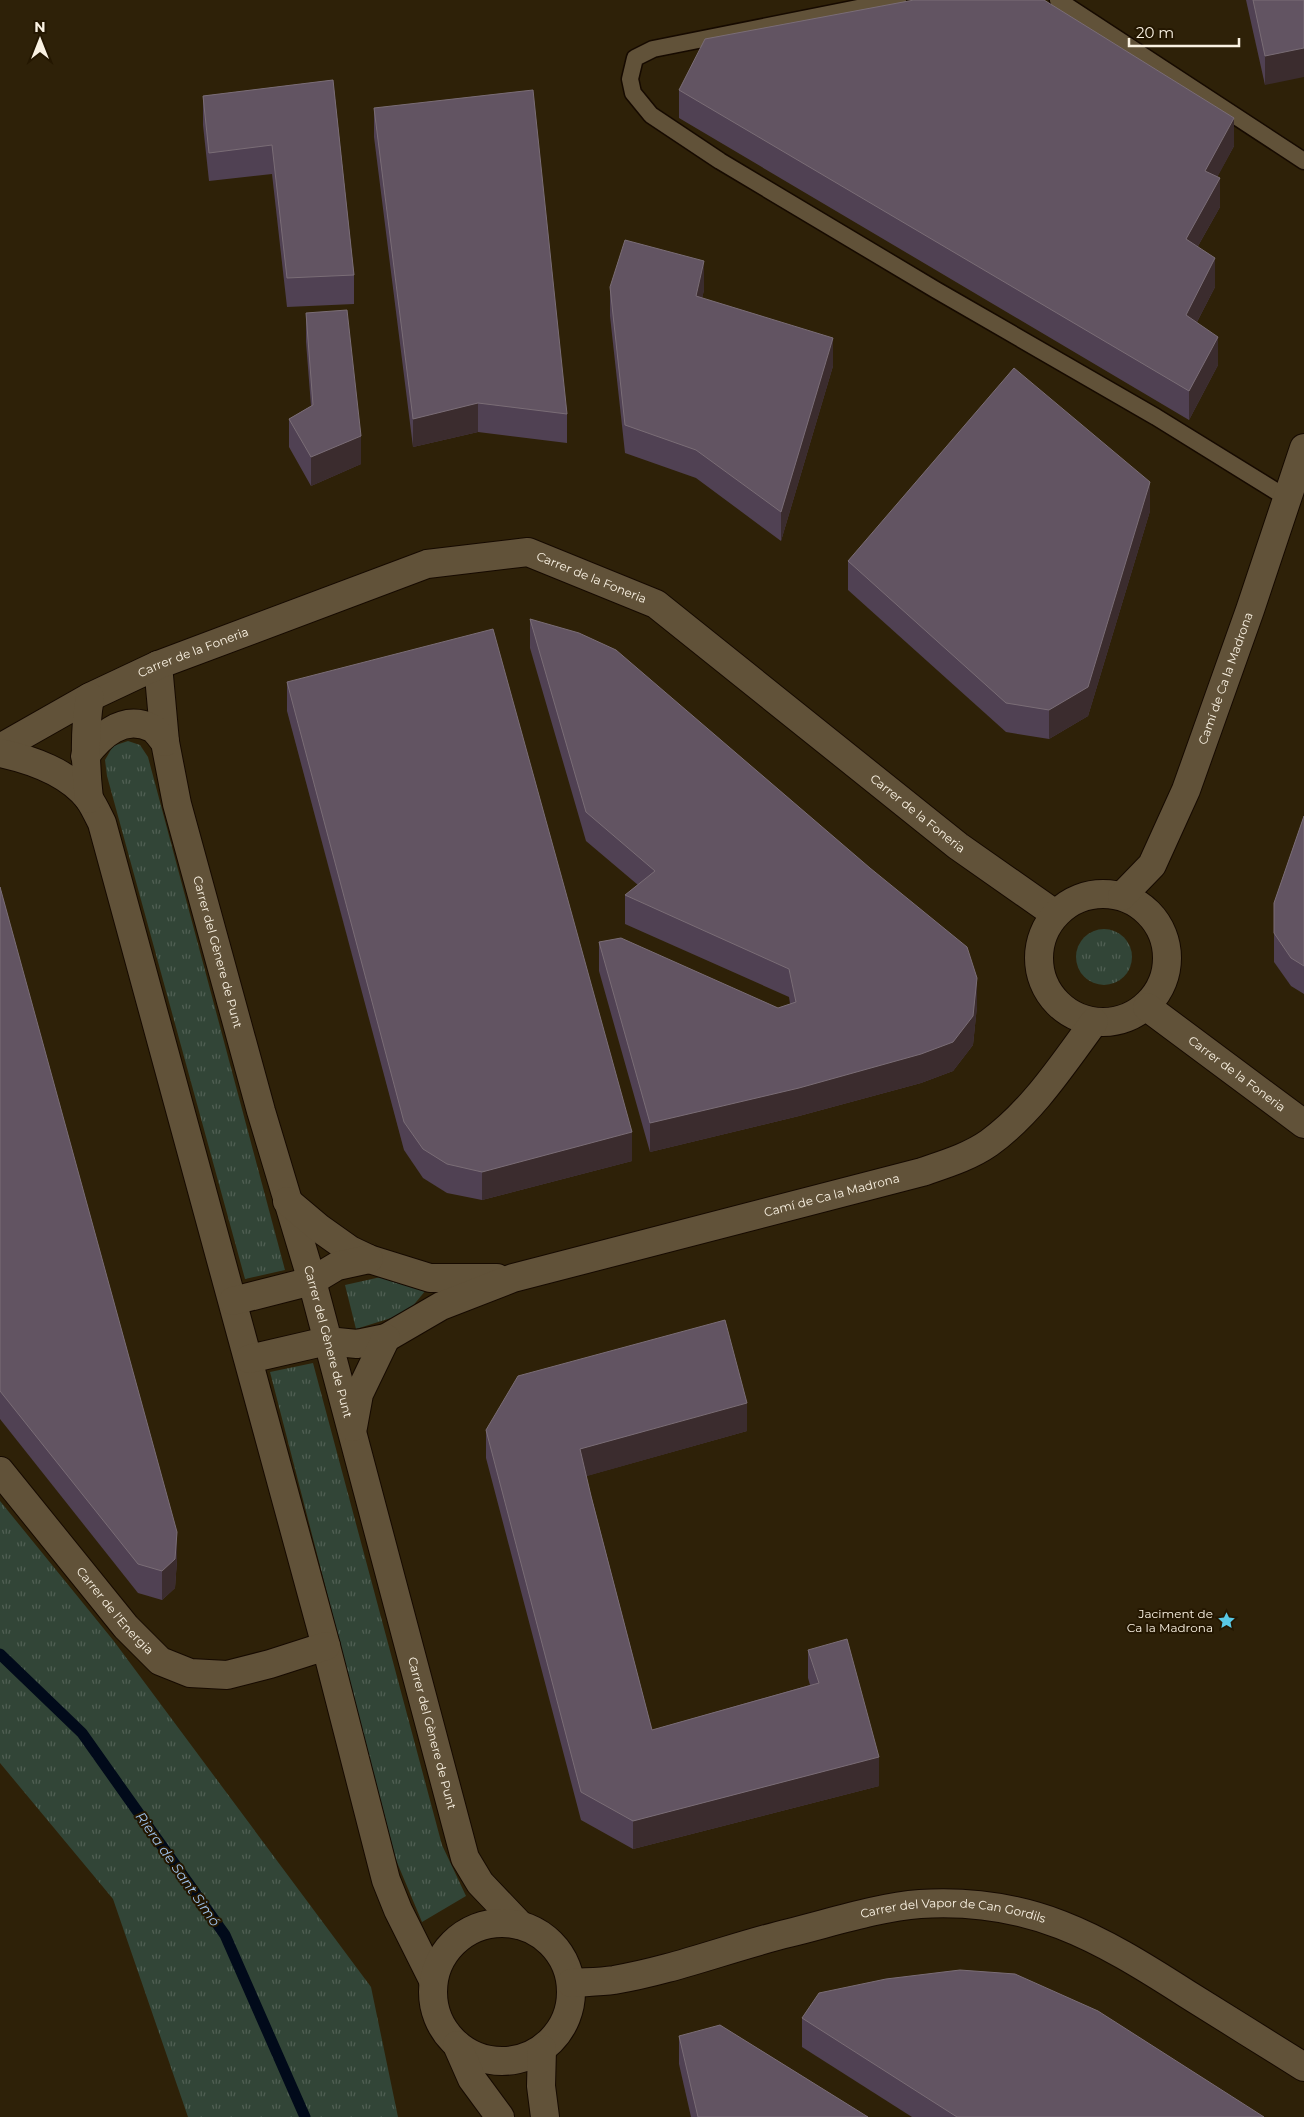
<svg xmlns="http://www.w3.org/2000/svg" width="1304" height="2117" font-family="Montserrat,sans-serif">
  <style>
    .grass { fill: url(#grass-tufts) }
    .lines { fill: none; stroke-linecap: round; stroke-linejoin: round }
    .stream { stroke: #010a1a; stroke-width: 11 }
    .lane-casing { stroke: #160a00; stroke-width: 19 }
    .street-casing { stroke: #160a00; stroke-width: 30 }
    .lane { stroke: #615239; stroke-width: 16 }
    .street { stroke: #615239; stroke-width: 28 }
    .wall { fill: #504153 }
    .shaded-wall { fill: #3b2c2e }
    .building { fill: #625462; stroke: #7a6d76 }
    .labels { text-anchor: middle; stroke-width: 4; stroke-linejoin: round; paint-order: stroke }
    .street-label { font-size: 12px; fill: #faf2e3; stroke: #241701 }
    .poi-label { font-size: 12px; fill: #faf2e3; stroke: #241701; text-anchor: end }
    .water-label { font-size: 14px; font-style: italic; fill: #9fc2ec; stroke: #241701 }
  </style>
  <defs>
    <pattern id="grass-tufts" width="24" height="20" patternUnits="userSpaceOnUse" patternTransform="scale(1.25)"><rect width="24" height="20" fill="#324537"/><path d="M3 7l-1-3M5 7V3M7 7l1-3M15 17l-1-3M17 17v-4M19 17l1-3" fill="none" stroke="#516054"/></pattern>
  </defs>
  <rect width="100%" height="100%" fill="#2e2108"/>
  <!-- grass -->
  <g class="grass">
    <path d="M128 741 140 745 148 757 285 1270 245 1279 107 776 105 760 113 746Z"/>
    <circle cx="1104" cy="957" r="28"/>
    <path d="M394 1274 426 1290 407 1313 356 1329 345 1285Z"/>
    <path d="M313 1363 442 1845 466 1896 422 1922 396 1860 270 1372Z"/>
    <path d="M0 1501 113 1640 371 1987 398 2117H188L113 1899 0 1763Z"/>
  </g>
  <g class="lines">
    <!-- stream -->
    <path class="stream" d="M0 1654 82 1733 225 1935 305 2117"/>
    <defs>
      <g id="lane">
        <path d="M898 0 653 49 635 58 630 79 633 93 651 115 720 161 936 290 1156 417 1287 498"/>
        <path d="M1058 0 1304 161"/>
      </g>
      <g id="street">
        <path id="s1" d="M158 665 165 742 177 804 261 1111 312 1281 465 1858 480 1883 520 1925"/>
        <path id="s2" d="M0 748 90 697 158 665 427 564 528 552 656 604 958 846 1055 914"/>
        <path d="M0 753C32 760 68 772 89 799 94 806 98 815 102 823L326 1646 386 1880 398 1910 433 1980"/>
        <path d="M85 756C101 735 123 714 152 728 157 731 161 738 165 742"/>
        <path d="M89 799C85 764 84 731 90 697"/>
        <circle cx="1103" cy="958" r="64"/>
        <path id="s3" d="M1122 896 1152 865 1186 790 1250 610 1304 448"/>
        <path id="s4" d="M1147 1007 1304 1124"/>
        <path d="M287 1201 319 1228 350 1250 369 1259 430 1278H497"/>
        <path d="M233 1301 312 1281 337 1266 369 1259"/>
        <path id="s5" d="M249 1359 327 1341 357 1344 386 1338 441 1306 513 1278 922 1172C945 1164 969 1157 989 1143 1032 1112 1063 1064 1094 1022"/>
        <path d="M353 1427 359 1394 386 1338"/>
        <path id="s6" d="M0 1471 126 1627 160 1661 190 1673 227 1675 270 1664 326 1646"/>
        <circle cx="502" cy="1992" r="69"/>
        <path id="s7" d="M571 1983C585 1982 600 1982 614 1980 674 1970 731 1947 789 1933 830 1923 879 1907 920 1904 1030 1897 1098 1937 1187 1994 1226 2018 1265 2043 1304 2067"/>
        <path d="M457 2045 472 2079 500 2117"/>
        <path d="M542 2049 541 2086 545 2117"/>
      </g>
    </defs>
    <!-- lane casing -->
    <use href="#lane" class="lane-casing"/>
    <!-- street casing -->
    <use href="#street" class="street-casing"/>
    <!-- lane -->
    <use href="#lane" class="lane"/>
    <!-- street -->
    <use href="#street" class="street"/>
  </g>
  <!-- wall -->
  <g class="wall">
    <path d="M1246 0H1304L1265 85Z"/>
    <path d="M333 80 354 275V304L287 307 272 174 209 181 203 125V96Z"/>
    <path d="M679 90 1234 146 1217 177 1220 207 1198 246 1215 287 1197 322 1218 365 1189 420 679 118Z"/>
    <path d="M374 108 567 414V443L478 432 413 447 374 137Z"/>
    <path d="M610 287 704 290 702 298 833 366 781 541 696 478 625 453 610 316Z"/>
    <path d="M306 313 361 464 311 486 289 447V419L311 406 306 342Z"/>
    <path d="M1150 511 1088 716 1049 739 1006 732 848 590V561Z"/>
    <path d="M530 619 977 1006 973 1045 953 1071 921 1083 799 1116 650 1152 599 971V942L778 1008 790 1004 789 997 625 924V895L638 885 586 841 530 648Z"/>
    <path d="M287 682 632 1161 482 1200 447 1193 423 1178 404 1150 287 711Z"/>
    <path d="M1304 816V994L1291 986 1274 962V903Z"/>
    <path d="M0 887 177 1560 175 1588 162 1600 138 1593 0 1419Z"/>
    <path d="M486 1430 747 1431 586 1476 652 1730 810 1685 808 1678V1650L879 1786 633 1849 581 1820 486 1458Z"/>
    <path d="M802 2018 1264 2117H912L802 2047Z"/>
    <path d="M679 2036 868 2117H691L679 2064Z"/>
  </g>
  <!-- shaded-wall -->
  <g class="shaded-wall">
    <path d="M1304 48V77L1265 85V56Z"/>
    <path d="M1234 118V146L1205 200V171Z"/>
    <path d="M1220 178V207L1186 267V239Z"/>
    <path d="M1215 258V287L1186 343V315Z"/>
    <path d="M704 261V290L696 325V296Z"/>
    <path d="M1218 337V365L1189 420V391Z"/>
    <path d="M833 338V366L781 541V512Z"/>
    <path d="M478 403V432L413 447V419Z"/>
    <path d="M361 436V464L311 486V457Z"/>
    <path d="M1150 482V511L1088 716 1049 739V710Z"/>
    <path d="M977 978V1006L973 1045 953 1071 921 1083 799 1116 650 1152V1123Z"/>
    <path d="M632 1132V1161L482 1200V1172Z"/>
    <path d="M747 1403V1431L580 1478V1449Z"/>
    <path d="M177 1532V1560L175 1588 162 1600V1571Z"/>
    <path d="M879 1757V1786L633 1849V1821Z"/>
  </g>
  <!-- building -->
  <g class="building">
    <path d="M914 0H1044L1234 118 1205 171 1220 178 1186 239 1215 258 1186 315 1218 337 1189 391 679 90 705 39Z"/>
    <path d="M1253 0H1304V48L1265 56Z"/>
    <path d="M333 80 354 275 287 278 272 145 209 153 203 96Z"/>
    <path d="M533 90 567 414 478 403 413 419 374 108Z"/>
    <path d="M625 240 704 261 696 296 833 338 781 512 696 450 625 425 610 287Z"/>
    <path d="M347 310 361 436 311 457 289 419 313 405 306 313Z"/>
    <path d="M1014 368 1150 482 1088 687 1049 710 1006 703 848 561Z"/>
    <path d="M530 619 579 633 616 650 870 868 967 947 977 978 973 1016 953 1042 921 1054 799 1088 650 1123 599 942 621 938 778 1008 796 1002 789 969 625 895 655 871 586 812Z"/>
    <path d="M493 629 632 1132 482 1172 447 1164 423 1149 404 1122 287 682Z"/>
    <path d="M1304 816V966L1291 958 1274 933V903Z"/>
    <path d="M0 887 177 1532 175 1559 162 1571 138 1564 0 1391Z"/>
    <path d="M725 1320 747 1403 580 1449 591 1496 652 1730 819 1683 808 1650 847 1639 879 1757 633 1821 581 1792 486 1430 518 1376Z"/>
    <path d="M960 1970 1015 1974 1098 2011 1264 2117H957L802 2018 819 1993 886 1979Z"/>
    <path d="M720 2025 868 2117H698L679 2036Z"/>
  </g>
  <!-- icons -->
  <defs>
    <symbol id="sight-bare" viewBox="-9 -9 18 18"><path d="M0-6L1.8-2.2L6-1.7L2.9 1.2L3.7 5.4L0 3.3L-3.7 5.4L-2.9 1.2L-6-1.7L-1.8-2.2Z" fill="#59c8e5" stroke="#241701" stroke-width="2.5" paint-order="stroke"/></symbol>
  </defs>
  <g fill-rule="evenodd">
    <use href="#sight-bare" x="1214" y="1608" width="25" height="25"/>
  </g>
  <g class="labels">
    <!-- street labels -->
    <g class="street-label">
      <text dy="4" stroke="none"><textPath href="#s2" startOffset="636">Carrer de la Foneria</textPath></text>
      <text dy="4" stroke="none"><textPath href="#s2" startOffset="216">Carrer de la Foneria</textPath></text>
      <text dy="4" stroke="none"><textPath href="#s3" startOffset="244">Camí de Ca la Madrona</textPath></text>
      <text dy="4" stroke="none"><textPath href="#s2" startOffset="1041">Carrer de la Foneria</textPath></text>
      <text dy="4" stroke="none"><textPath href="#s1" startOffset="294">Carrer del Gènere de Punt</textPath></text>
      <text dy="4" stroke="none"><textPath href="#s4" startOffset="112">Carrer de la Foneria</textPath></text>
      <text dy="4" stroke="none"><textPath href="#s5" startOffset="610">Camí de Ca la Madrona</textPath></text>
      <text dy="4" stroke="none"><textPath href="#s1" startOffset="699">Carrer del Gènere de Punt</textPath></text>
      <text dy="4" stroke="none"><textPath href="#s6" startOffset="181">Carrer de l'Energia</textPath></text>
      <text dy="4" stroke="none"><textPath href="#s1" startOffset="1104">Carrer del Gènere de Punt</textPath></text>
      <text dy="4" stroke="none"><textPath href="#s7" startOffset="392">Carrer del Vapor de Can Gordils</textPath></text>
    </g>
    <!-- poi labels -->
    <g class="poi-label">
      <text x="1213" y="1618">Jaciment de<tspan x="1213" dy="14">Ca la Madrona</tspan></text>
    </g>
    <!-- water labels -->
    <g class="water-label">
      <text transform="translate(178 1869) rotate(55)" y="5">Riera de Sant Simó</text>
    </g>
  </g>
  <!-- north arrow -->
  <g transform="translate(40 40)" stroke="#241701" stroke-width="4" paint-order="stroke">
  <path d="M0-4L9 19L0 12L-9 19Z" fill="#faf2e3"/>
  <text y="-8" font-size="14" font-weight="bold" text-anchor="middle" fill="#faf2e3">N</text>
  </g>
  <!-- scale -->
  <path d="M1129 38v8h110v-8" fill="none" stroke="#faf2e3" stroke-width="2.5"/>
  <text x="1136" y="38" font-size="15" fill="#faf2e3" stroke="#241701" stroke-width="4" paint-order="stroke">20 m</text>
</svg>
